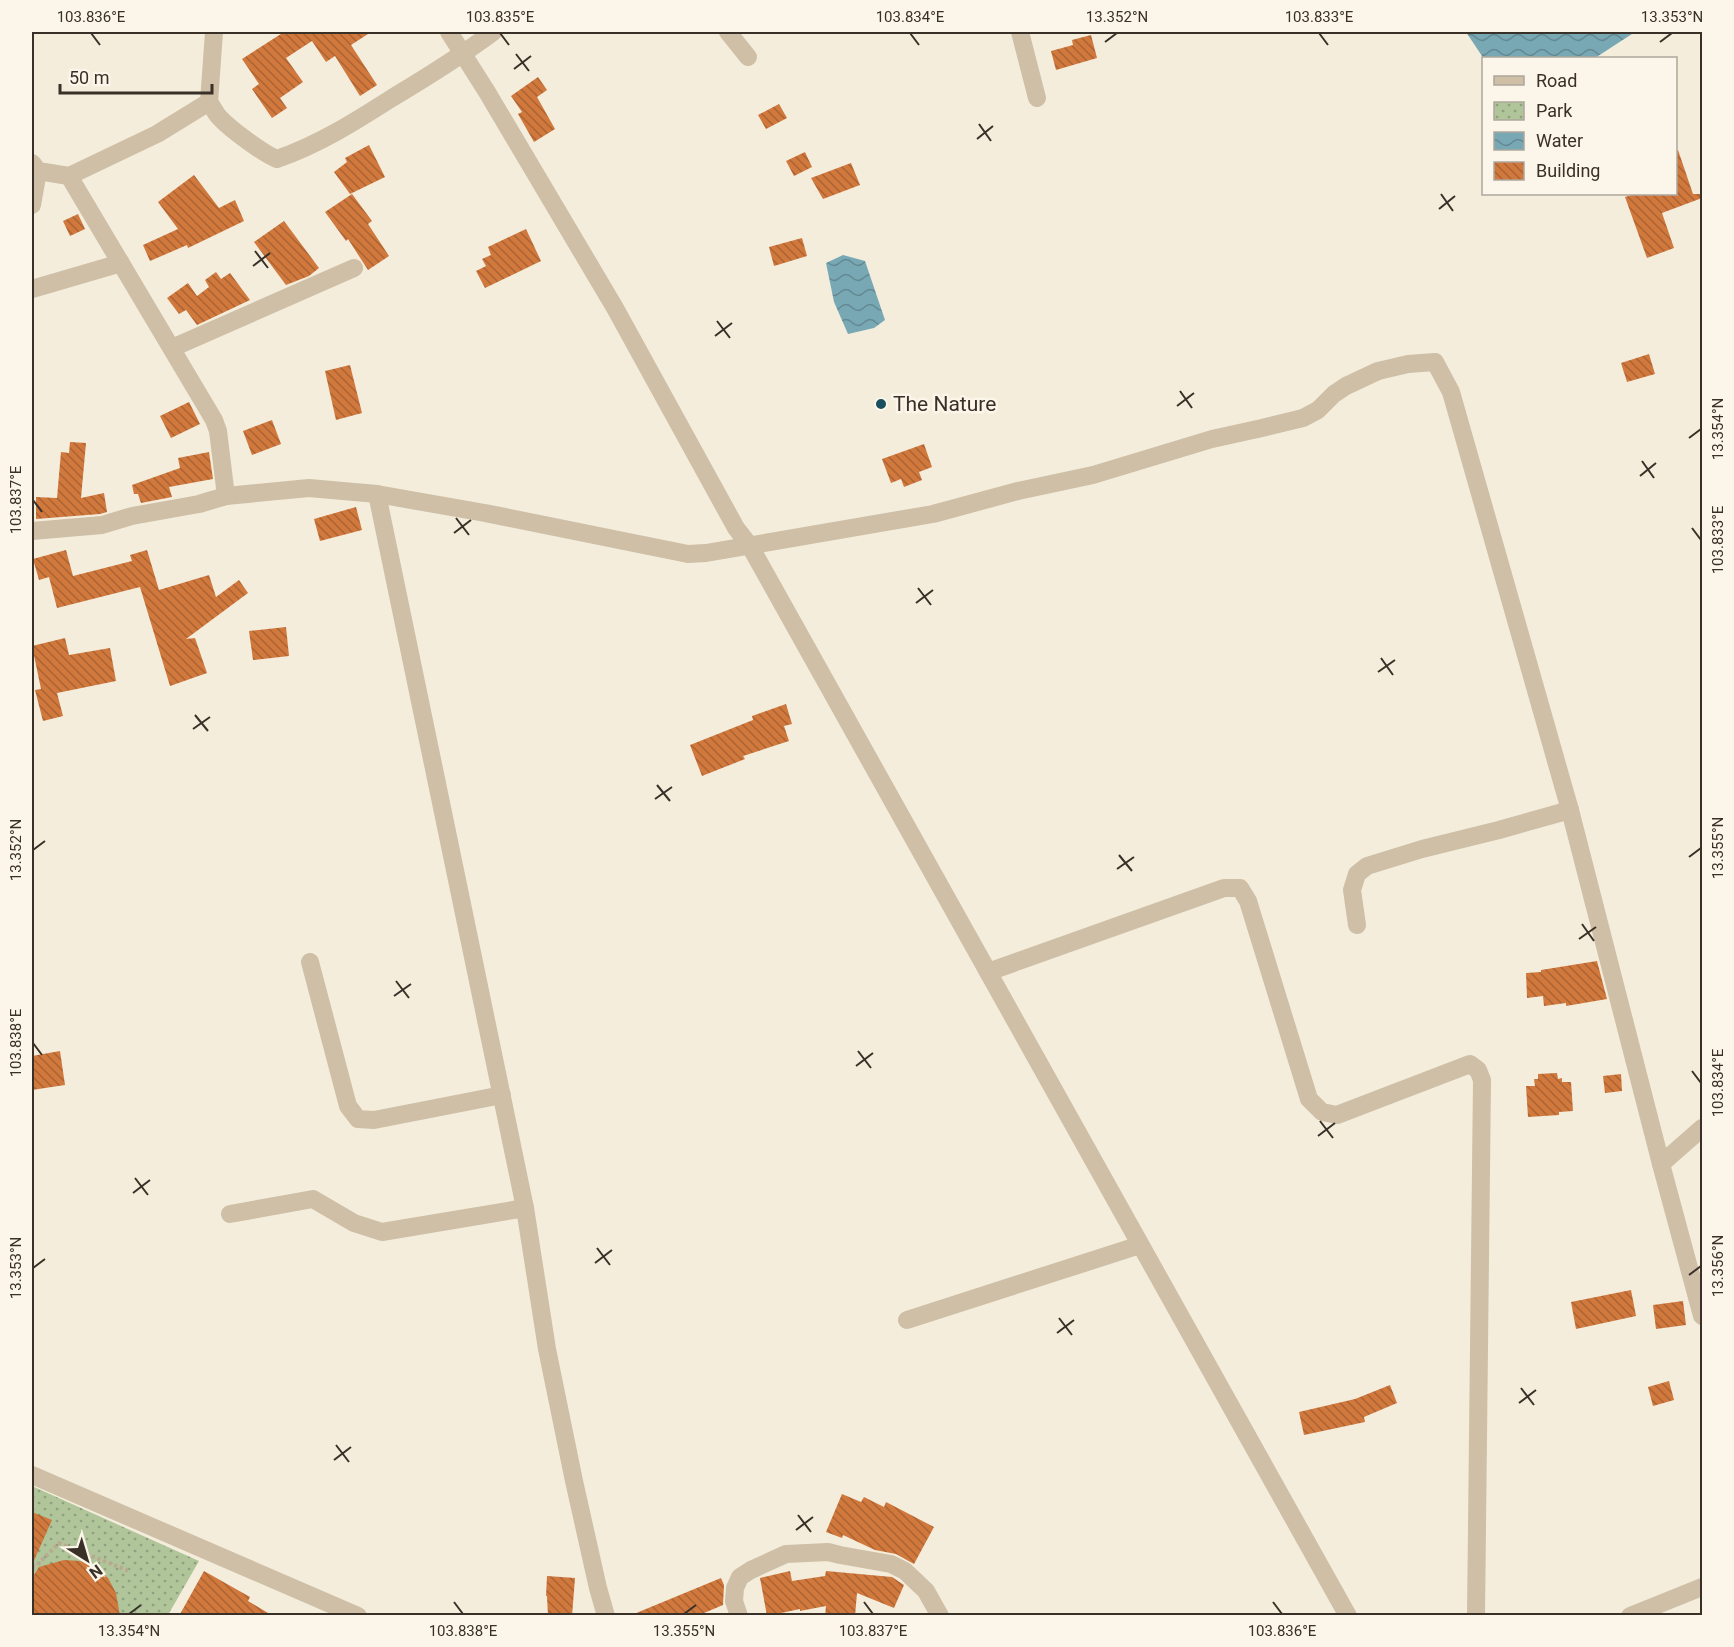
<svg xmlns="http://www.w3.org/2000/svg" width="1734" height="1647" font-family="Roboto,sans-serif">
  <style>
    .park { fill: url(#park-dots) }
    .water { fill: url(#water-waves) }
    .building { fill: url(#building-back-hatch) }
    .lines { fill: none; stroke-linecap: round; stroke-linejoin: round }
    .path { stroke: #baa990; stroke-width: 4; stroke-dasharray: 3 3; stroke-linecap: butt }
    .minor { stroke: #cebfa6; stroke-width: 18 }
    .ticks { fill: none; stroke: #393028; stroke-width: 2 }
    .poi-dot { fill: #194f5f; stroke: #fbf6e9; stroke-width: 2 }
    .labels { text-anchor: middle; stroke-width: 5; stroke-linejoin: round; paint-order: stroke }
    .poi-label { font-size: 21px; fill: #393028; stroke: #fbf6e9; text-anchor: start }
    .neatline { fill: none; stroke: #393028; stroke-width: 2 }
    .ticks-label { font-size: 15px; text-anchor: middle; fill: #393028 }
  </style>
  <defs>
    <pattern id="park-dots" width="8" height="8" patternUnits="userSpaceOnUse" patternTransform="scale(1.5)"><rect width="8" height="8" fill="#b0c59a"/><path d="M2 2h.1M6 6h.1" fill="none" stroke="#90a07e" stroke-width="1.8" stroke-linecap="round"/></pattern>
    <pattern id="water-waves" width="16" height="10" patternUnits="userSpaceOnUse" patternTransform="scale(1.5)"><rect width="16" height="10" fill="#78a8b4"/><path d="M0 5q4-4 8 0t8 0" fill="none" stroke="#638992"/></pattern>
    <pattern id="building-back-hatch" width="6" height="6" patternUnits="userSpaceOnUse" patternTransform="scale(1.5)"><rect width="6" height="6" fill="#d1783d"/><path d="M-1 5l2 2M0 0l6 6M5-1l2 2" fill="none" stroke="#ab6333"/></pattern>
  </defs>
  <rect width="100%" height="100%" fill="#f4eddc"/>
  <!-- park -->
  <path class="park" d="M32 1486 199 1561 168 1615 32 1616Z"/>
  <!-- water -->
  <g class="water">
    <path d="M1466 32H1635L1595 58 1484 59Z"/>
    <path d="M843 255 865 261 885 320 874 328 848 334 834 302 826 263Z"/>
  </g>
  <!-- building -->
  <g class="building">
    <path d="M284 32H371L351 45 377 85 360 96 335 56 326 62 312 41 286 58 303 82 280 98 287 108 272 118 252 89 259 84 242 59Z"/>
    <path d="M1091 35 1097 58 1056 70 1051 51 1073 45 1072 40Z"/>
    <path d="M538 77 547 90 537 97 555 129 534 142 518 114 522 112 511 96Z"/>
    <path d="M779 104 787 118 766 129 758 115Z"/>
    <path d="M369 145 385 177 350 194 334 172 347 162 345 158Z"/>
    <path d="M1678 150 1693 194H1702V198L1662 213 1674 248 1647 258 1625 197 1635 194H1676V151Z"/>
    <path d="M805 152 812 167 794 176 786 161Z"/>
    <path d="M851 163 860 185 823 199 811 178Z"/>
    <path d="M194 175 219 208 235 200 244 221 188 248 187 245 150 261 143 245 178 229 158 202Z"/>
    <path d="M352 194 372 221 368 224 389 256 368 270 348 239 346 241 325 212Z"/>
    <path d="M78 214 85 229 70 236 63 221Z"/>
    <path d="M284 221 319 268 309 276 286 285 254 242Z"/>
    <path d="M526 229 541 261 485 288 476 271 486 266 482 259 491 255 488 247Z"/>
    <path d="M802 238 807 256 774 266 769 247Z"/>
    <path d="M216 272 221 279 230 273 250 300 197 325 186 310 179 314 167 298 188 283 197 296 209 287 205 280Z"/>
    <path d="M1649 354 1655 374 1627 382 1621 363Z"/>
    <path d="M350 365 362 413 336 420 325 371Z"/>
    <path d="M189 402 200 424 171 438 160 416Z"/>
    <path d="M272 420 281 444 252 455 243 431Z"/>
    <path d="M70 442 86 443 81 498 104 493 107 512 100 514 36 519V497L57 498 61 452 69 453Z"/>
    <path d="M924 444 932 467 919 472 922 480 904 487 901 479 891 483 882 459Z"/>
    <path d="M209 452 213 479 169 487 172 497 141 503 138 494H134L132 485 180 468 178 458Z"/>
    <path d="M356 507 362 530 320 541 314 519Z"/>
    <path d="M66 550 73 576 132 561 130 555 147 550 159 590 209 575 216 597 239 580 248 593 186 639 195 638 207 673 170 686 140 587 57 608 49 577 39 580 33 559Z"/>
    <path d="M286 627 289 656 253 660 249 631Z"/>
    <path d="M65 638 69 655 110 648 116 681 57 693 63 716 43 721 35 690 41 689 32 646Z"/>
    <path d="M786 704 792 724 784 726 789 741 743 756 745 759 702 776 690 745 753 720 752 716Z"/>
    <path d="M1597 961 1607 999 1566 1006V1003L1544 1006 1543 996 1527 998 1526 973 1541 972V970Z"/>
    <path d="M60 1051 65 1085 32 1090V1056Z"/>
    <path d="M1557 1073 1558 1079 1562 1078V1082H1571L1573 1111 1559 1112V1115L1528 1117 1526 1086H1535L1534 1079H1538V1074Z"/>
    <path d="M1621 1074 1622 1091 1605 1093 1603 1076Z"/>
    <path d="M1631 1290 1636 1316 1576 1329 1571 1302Z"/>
    <path d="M1683 1301 1686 1325 1656 1329 1653 1305Z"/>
    <path d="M1669 1381 1674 1400 1653 1406 1648 1387Z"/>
    <path d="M1390 1385 1397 1403 1364 1417 1365 1422 1304 1435 1299 1412 1355 1399Z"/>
    <path d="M842 1494 861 1502 864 1497 884 1507 886 1502 934 1527 914 1564 896 1554 875 1550 843 1535 842 1538 826 1532Z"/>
    <path d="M32 1512 52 1520 32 1565Z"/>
    <path d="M64 1560 80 1561 96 1567 108 1578 116 1593 120 1616H32V1578L39 1567Z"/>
    <path d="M204 1571 250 1597 248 1601 273 1616H179Z"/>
    <path d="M790 1571 792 1581 825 1576 826 1571 892 1577 904 1585 894 1608 857 1593 855 1616H825L826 1606 800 1611V1609L767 1616 760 1578Z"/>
    <path d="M547 1576 575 1578 572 1616H548L547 1596H546Z"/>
    <path d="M721 1578 724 1585 723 1605 697 1616H629Z"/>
  </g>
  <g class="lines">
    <!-- path -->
    <path class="path" d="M32 1566H36L59 1543 129 1571"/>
    <!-- minor -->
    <g class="minor">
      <path d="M449 32 487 92 615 308 736 528 750 546 1348 1616"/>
      <path d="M728 32 748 57"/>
      <path d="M1020 32 1037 98"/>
      <path d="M209 102C213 107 215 113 220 118 230 129 264 154 277 159 318 145 356 121 392 98 427 77 461 56 493 32"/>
      <path d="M32 163 38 171 69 176 157 134 209 102 214 32"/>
      <path d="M69 176 214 420 218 431 226 496"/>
      <path d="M32 205 38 171"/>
      <path d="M32 289 121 263"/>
      <path d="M172 348 354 268"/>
      <path d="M377 494 525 1208 547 1349 574 1481 598 1588 606 1616"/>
      <path d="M32 531 102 525 132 516 199 504 226 496 309 488 377 494 485 513 688 554 706 553 933 514 1018 491 1093 475 1212 439 1262 428 1303 418 1318 410 1334 394 1346 386 1378 371 1408 364 1435 362 1451 392 1570 810 1661 1164 1702 1316"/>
      <path d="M1357 925 1352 890 1357 874 1367 866 1422 849 1499 830 1570 810"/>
      <path d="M310 962 348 1106 358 1119 374 1120 502 1095"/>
      <path d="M988 972 1224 888H1240L1248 901 1309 1099 1322 1112 1337 1115 1470 1064 1478 1070 1482 1080 1476 1616"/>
      <path d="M1661 1164 1702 1128"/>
      <path d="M230 1214 313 1199 354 1223 382 1232 525 1208"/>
      <path d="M907 1320 1140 1245"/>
      <path d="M32 1475 358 1616"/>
      <path d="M739 1616 734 1601 735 1588 740 1577 751 1570 786 1554 828 1552 840 1555 891 1564 905 1571 926 1591 940 1616"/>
      <path d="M1630 1616 1702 1587"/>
    </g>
  </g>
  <!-- ticks -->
  <path class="ticks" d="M91 33 100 45M500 33 509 45M910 33 919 45M1319 33 1328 45M1105 42 1117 33M1660 42 1672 33M516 54 529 71M514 69 531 56M979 124 991 141M977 139 993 126M1441 194 1453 211M1439 209 1455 196M255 251 268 268M253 266 270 253M717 321 730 338M715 336 732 323M1180 391 1192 408M1177 406 1194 393M1689 438 1701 429M1642 461 1654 478M1640 476 1656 463M33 500 42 512M456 518 469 535M1692 528 1701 540M454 533 471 520M918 588 931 605M916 603 933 590M1381 658 1393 675M1378 672 1395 660M195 715 208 731M193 729 210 717M657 785 670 801M655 799 672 787M33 850 45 841M1119 855 1132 871M1689 857 1701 848M1117 869 1134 857M1582 924 1594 941M1579 939 1596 927M396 981 409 998M394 996 411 984M33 1043 42 1055M858 1051 871 1068M856 1066 873 1053M1692 1071 1701 1083M1320 1121 1333 1138M1318 1136 1335 1123M135 1178 148 1195M133 1193 150 1180M597 1248 610 1265M595 1263 612 1250M33 1268 45 1259M1689 1275 1701 1266M1059 1318 1072 1335M1057 1333 1074 1320M1521 1388 1534 1405M1519 1403 1536 1390M336 1445 349 1462M334 1460 351 1447M798 1515 811 1532M796 1530 813 1517M454 1602 463 1614M864 1602 873 1614M1273 1602 1282 1614M129 1614 141 1605M684 1614 696 1605"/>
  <!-- markers -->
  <circle class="poi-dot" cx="881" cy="404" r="6"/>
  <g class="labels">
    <!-- poi labels -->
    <g class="poi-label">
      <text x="893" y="411">The Nature</text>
    </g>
  </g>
  <!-- border -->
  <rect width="1734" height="1647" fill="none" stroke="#fbf6e9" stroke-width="66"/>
  <!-- legend -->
  <rect x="1482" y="57" width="195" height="138" fill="#fbf6e9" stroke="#ada79c" stroke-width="1.5"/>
  <rect x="1494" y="76" width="30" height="9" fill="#cebfa6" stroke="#ada79c" stroke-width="1.5"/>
  <text x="1536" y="87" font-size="18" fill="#393028">Road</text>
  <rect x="1494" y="102" width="30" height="18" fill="url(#park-dots)" stroke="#ada79c" stroke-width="1.5"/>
  <text x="1536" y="117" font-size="18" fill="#393028">Park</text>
  <rect x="1494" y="132" width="30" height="18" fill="url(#water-waves)" stroke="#ada79c" stroke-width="1.5"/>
  <text x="1536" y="147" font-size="18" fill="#393028">Water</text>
  <rect x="1494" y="162" width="30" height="18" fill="url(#building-back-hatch)" stroke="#ada79c" stroke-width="1.5"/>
  <text x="1536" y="177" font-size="18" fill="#393028">Building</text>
  <!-- north arrow -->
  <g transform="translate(87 1560) rotate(143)" stroke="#fbf6e9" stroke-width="4.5" paint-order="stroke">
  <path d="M0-4.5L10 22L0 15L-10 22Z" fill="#393028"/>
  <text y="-9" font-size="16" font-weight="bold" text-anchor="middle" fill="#393028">N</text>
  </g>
  <!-- scale -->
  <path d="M60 84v9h152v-9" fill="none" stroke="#393028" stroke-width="3"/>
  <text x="69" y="84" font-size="18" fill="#393028" stroke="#fbf6e9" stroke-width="4.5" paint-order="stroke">50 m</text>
  <rect x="33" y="33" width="1668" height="1581" class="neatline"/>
  <g class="ticks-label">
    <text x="91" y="22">103.836°E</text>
    <text x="500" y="22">103.835°E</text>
    <text x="910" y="22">103.834°E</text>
    <text x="1117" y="22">13.352°N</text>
    <text x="1319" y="22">103.833°E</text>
    <text x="1672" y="22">13.353°N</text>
    <text transform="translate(1718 429) rotate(-90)" y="5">13.354°N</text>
    <text transform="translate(16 500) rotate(-90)" y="5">103.837°E</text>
    <text transform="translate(1718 540) rotate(-90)" y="5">103.833°E</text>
    <text transform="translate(1718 848) rotate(-90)" y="5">13.355°N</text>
    <text transform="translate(16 850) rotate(-90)" y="5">13.352°N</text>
    <text transform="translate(16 1043) rotate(-90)" y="5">103.838°E</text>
    <text transform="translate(1718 1083) rotate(-90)" y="5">103.834°E</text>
    <text transform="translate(1718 1266) rotate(-90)" y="5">13.356°N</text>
    <text transform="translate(16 1268) rotate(-90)" y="5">13.353°N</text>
    <text x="129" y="1636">13.354°N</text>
    <text x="463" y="1636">103.838°E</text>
    <text x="684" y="1636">13.355°N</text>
    <text x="873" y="1636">103.837°E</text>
    <text x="1282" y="1636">103.836°E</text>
  </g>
</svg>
